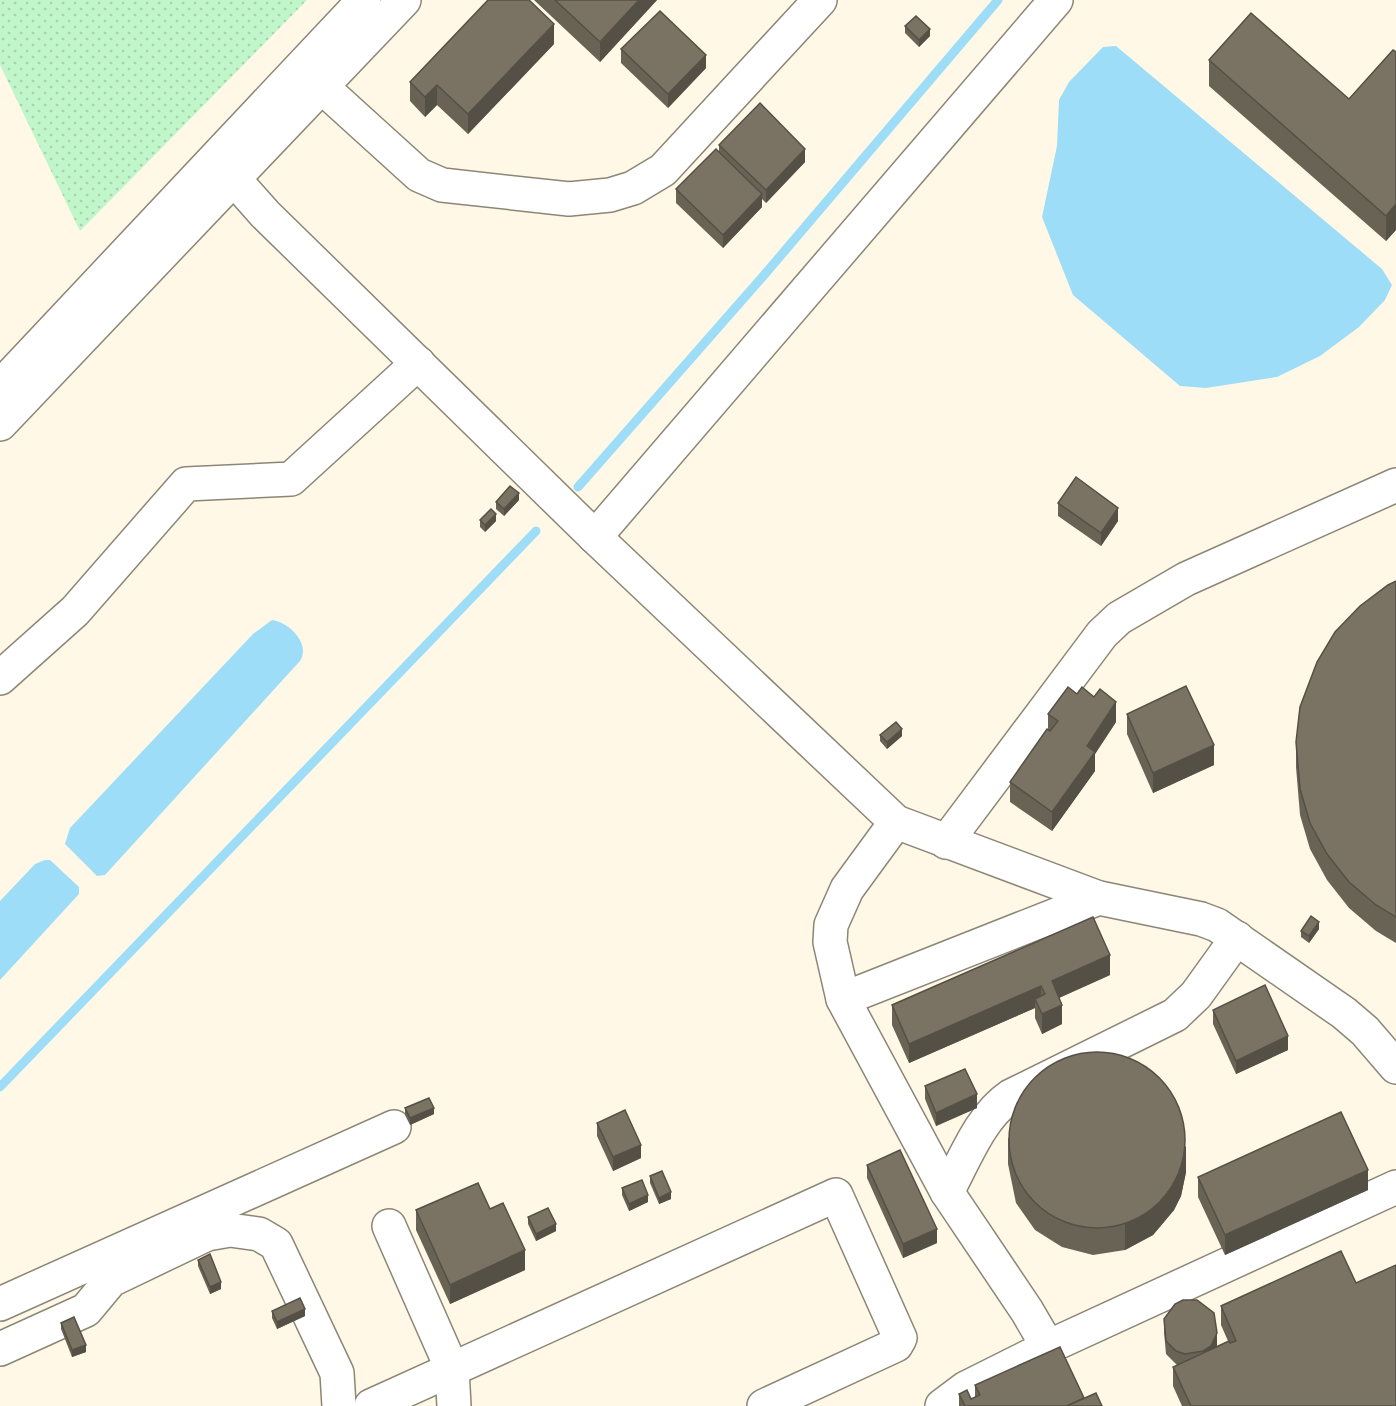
<svg xmlns="http://www.w3.org/2000/svg" width="1396" height="1406" font-family="'Public Sans',sans-serif">
  <style>
    .grass { fill: url(#grass-dots) }
    .water { fill: #9eddf7 }
    .lines { fill: none; stroke-linecap: round; stroke-linejoin: round }
    .stream { stroke: #9eddf7; stroke-width: 9 }
    .minor-casing { stroke: #8c8676; stroke-width: 36 }
    .major-casing { stroke: #8c8676; stroke-width: 36 }
    .minor { stroke: #fff; stroke-width: 33 }
    .major { stroke: #fff; stroke-width: 33 }
    .wall { fill: #696356 }
    .shaded-wall { fill: #555046 }
    .building { fill: #7a7364; stroke: #555046; stroke-width: 1.5 }
  </style>
  <defs>
    <pattern id="grass-dots" width="8" height="8" patternUnits="userSpaceOnUse" patternTransform="scale(1.5)"><rect width="8" height="8" fill="#c0f6c9"/><path d="M2 2h.1M6 6h.1" fill="none" stroke="#a5d3ac" stroke-width="1.8" stroke-linecap="round"/></pattern>
  </defs>
  <rect width="100%" height="100%" fill="#fff8e6"/>
  <!-- grass -->
  <path class="grass" d="M0 0H307L80 231 0 65Z"/>
  <!-- water -->
  <g class="water">
    <path d="M1116 46 1382 269 1392 285 1385 300 1359 327 1320 356 1277 377 1206 388 1180 386 1073 295 1042 217 1057 146 1059 100 1069 82 1103 47Z"/>
    <path d="M272 620C289 622 311 644 300 661L105 875 97 876 65 844 70 828 253 634Z"/>
    <path d="M45 860H50L79 887V894L0 980V901L35 864Z"/>
  </g>
  <g class="lines">
    <!-- stream -->
    <g class="stream">
      <path d="M578 487 765 274 998 0"/>
      <path d="M0 1087 536 531"/>
    </g>
    <defs>
      <g id="minor">
        <path d="M322 87 419 175 442 185 569 199 610 195 633 188 663 170 820 0"/>
        <path d="M234 179 265 214 595 537 896 822 1099 898 1201 919 1217 925 1344 1013 1365 1031 1396 1067"/>
        <path d="M595 537 1056 0"/>
        <path d="M0 678 75 611 186 484 291 479 418 363"/>
        <path d="M896 822 847 889 831 925 830 942 843 999 947 1192 1027 1311 1048 1347 966 1388 942 1406"/>
        <path d="M946 842 1102 634 1119 618 1186 579 1396 485"/>
        <path d="M843 999 1099 898"/>
        <path d="M947 1192C965 1159 980 1117 1011 1096L1175 1015 1196 995 1237 938"/>
        <path d="M389 1226 452 1369 454 1406"/>
        <path d="M0 1304 394 1127"/>
        <path d="M1048 1347 1396 1187"/>
        <path d="M0 1349 86 1310 111 1280 207 1234 230 1230 259 1234 276 1244 337 1373 339 1406"/>
        <path d="M371 1406 836 1195 900 1338 896 1345 764 1406"/>
      </g>
      <g id="major">
        <path d="M0 387 364 0"/>
        <path d="M0 424 404 0"/>
      </g>
    </defs>
    <!-- minor casing -->
    <use href="#minor" class="minor-casing"/>
    <!-- major casing -->
    <use href="#major" class="major-casing"/>
    <!-- minor -->
    <use href="#minor" class="minor"/>
    <!-- major -->
    <use href="#major" class="major"/>
  </g>
  <!-- wall -->
  <g class="wall">
    <path d="M534 0H657L600 62Z"/>
    <path d="M905 26 930 36 919 47 905 33Z"/>
    <path d="M554 44 468 134 437 105 425 117 410 101V82Z"/>
    <path d="M621 49 706 68 668 108 621 63Z"/>
    <path d="M1396 52V230L1386 241 1209 86V60L1349 99Z"/>
    <path d="M719 145 805 162 766 203 762 199V207L723 248 676 203V189L719 152Z"/>
    <path d="M519 500 504 516 496 509V502Z"/>
    <path d="M1058 503 1118 521 1101 546 1058 516Z"/>
    <path d="M480 520 496 521 485 532 480 527Z"/>
    <path d="M1396 581V943L1376 931 1349 908 1327 880 1310 849 1300 815 1296 767V742Z"/>
    <path d="M1048 714 1116 722 1095 754V771L1052 831 1010 802V782L1048 730Z"/>
    <path d="M1127 714 1214 765 1153 793 1127 734Z"/>
    <path d="M880 735 902 736 887 749 880 741Z"/>
    <path d="M1319 929 1309 943 1301 937V931Z"/>
    <path d="M1110 975 1059 998 1062 1024 1042 1034 1035 1018V1008L909 1063 892 1025V1005Z"/>
    <path d="M1213 1010 1288 1050 1236 1074 1213 1024Z"/>
    <path d="M925 1086 977 1108 936 1126 925 1099Z"/>
    <path d="M405 1108 434 1114 410 1125 405 1115Z"/>
    <path d="M597 1123 641 1158 613 1171 597 1136Z"/>
    <path d="M1008 1138 1186 1172 1181 1196 1174 1210 1153 1235 1125 1250 1093 1255 1062 1247 1035 1230 1016 1203 1008 1164Z"/>
    <path d="M867 1165 937 1243 903 1258 867 1178Z"/>
    <path d="M650 1176 671 1199 659 1204 650 1183Z"/>
    <path d="M1198 1177 1368 1190 1225 1255 1198 1197Z"/>
    <path d="M622 1188 648 1202 629 1211 622 1195Z"/>
    <path d="M490 1209 525 1270 450 1304 416 1230V1210Z"/>
    <path d="M528 1217 556 1231 536 1241 528 1224Z"/>
    <path d="M198 1260 221 1289 210 1294 198 1266Z"/>
    <path d="M1221 1306 1396 1406H1182L1173 1386V1367L1177 1365 1166 1354 1164 1332V1319L1217 1346 1228 1341 1221 1325Z"/>
    <path d="M272 1311 305 1316 277 1329 272 1318Z"/>
    <path d="M61 1323 86 1352 72 1357 61 1329Z"/>
    <path d="M975 1385 1084 1398 1102 1406H959V1394L971 1399 975 1397Z"/>
  </g>
  <!-- shaded-wall -->
  <g class="shaded-wall">
    <path d="M639 0H657L600 62V42Z"/>
    <path d="M554 24V44L468 134V114Z"/>
    <path d="M930 29V36L919 47V40Z"/>
    <path d="M706 55V68L668 108V94Z"/>
    <path d="M437 85V105L425 117V97Z"/>
    <path d="M805 149V162L766 203V190Z"/>
    <path d="M762 194V207L723 248V235Z"/>
    <path d="M1396 204V230L1386 241V216Z"/>
    <path d="M519 493V500L504 516V509Z"/>
    <path d="M1118 508V521L1101 546V533Z"/>
    <path d="M496 514V521L485 532V525Z"/>
    <path d="M1116 702V722L1095 754V771L1052 831V812L1087 746Z"/>
    <path d="M902 729V736L887 749V742Z"/>
    <path d="M1214 745V765L1153 793V773Z"/>
    <path d="M1319 922V929L1309 943V936Z"/>
    <path d="M1110 955V975L1052 1001V981Z"/>
    <path d="M1041 986V1005L1035 999V1008L909 1063V1044Z"/>
    <path d="M1062 1005V1024L1042 1034V1014Z"/>
    <path d="M1288 1036V1050L1236 1074V1061Z"/>
    <path d="M977 1094V1108L936 1126V1113Z"/>
    <path d="M434 1108V1114L410 1125V1118Z"/>
    <path d="M641 1145V1158L613 1171V1157Z"/>
    <path d="M1186 1146V1172L1181 1196 1174 1210 1153 1235 1125 1250V1224Z"/>
    <path d="M1368 1170V1190L1225 1255V1235Z"/>
    <path d="M671 1192V1199L659 1204V1198Z"/>
    <path d="M648 1195V1202L629 1211V1204Z"/>
    <path d="M556 1224V1231L536 1241V1234Z"/>
    <path d="M937 1229V1243L903 1258V1244Z"/>
    <path d="M525 1250V1270L450 1304V1285Z"/>
    <path d="M221 1282V1289L210 1294V1287Z"/>
    <path d="M305 1309V1316L277 1329V1322Z"/>
    <path d="M1217 1333V1346L1203 1365V1351Z"/>
    <path d="M86 1345V1352L72 1357V1350Z"/>
  </g>
  <!-- building -->
  <g class="building">
    <path d="M488 0H529L554 24 468 114 437 85 425 97 410 82Z"/>
    <path d="M555 0H639L600 42Z"/>
    <path d="M660 11 706 55 668 94 621 49Z"/>
    <path d="M1251 13 1349 99 1393 50 1396 52V204L1386 216 1209 60Z"/>
    <path d="M916 16 930 29 919 40 905 26Z"/>
    <path d="M760 103 805 149 766 190 719 145Z"/>
    <path d="M716 149 762 194 723 235 676 189Z"/>
    <path d="M1076 477 1118 508 1101 533 1058 503Z"/>
    <path d="M510 486 519 493 504 509 496 502Z"/>
    <path d="M491 509 496 514 485 525 480 520Z"/>
    <path d="M1396 581V917L1376 905 1349 882 1327 854 1310 823 1300 789 1296 742 1300 707 1317 662 1335 632 1360 606 1388 585Z"/>
    <path d="M1186 686 1214 745 1153 773 1127 714Z"/>
    <path d="M1068 687 1077 694 1082 687 1094 697 1100 689 1116 702 1087 746 1095 752 1052 812 1010 782 1047 729 1050 731 1058 721 1048 714Z"/>
    <path d="M896 722 902 729 887 742 880 735Z"/>
    <path d="M1311 916 1319 922 1309 936 1301 931Z"/>
    <path d="M1093 917 1110 955 1052 981 1062 1005 1042 1014 1035 999 1045 994 1041 986 909 1044 892 1005Z"/>
    <path d="M1265 985 1288 1036 1236 1061 1213 1010Z"/>
    <circle cx="1097" cy="1140" r="88"/>
    <path d="M965 1069 977 1094 936 1113 925 1086Z"/>
    <path d="M429 1098 434 1108 410 1118 405 1108Z"/>
    <path d="M625 1110 641 1145 613 1157 597 1123Z"/>
    <path d="M1341 1112 1368 1170 1225 1235 1198 1177Z"/>
    <path d="M900 1150 937 1229 903 1244 867 1165Z"/>
    <path d="M662 1171 671 1192 659 1198 650 1176Z"/>
    <path d="M642 1180 648 1195 629 1204 622 1188Z"/>
    <path d="M478 1183 490 1209 503 1203 525 1250 450 1285 416 1210Z"/>
    <path d="M548 1208 556 1224 536 1234 528 1217Z"/>
    <path d="M1341 1251 1356 1283 1396 1265V1406H1191L1173 1367 1229 1341 1230 1343 1236 1341 1221 1306Z"/>
    <path d="M210 1254 221 1282 210 1287 198 1260Z"/>
    <path d="M300 1298 305 1309 277 1322 272 1311Z"/>
    <path d="M1183 1300H1197L1214 1313 1217 1333 1211 1346 1203 1351 1185 1354 1176 1351 1166 1341 1164 1319 1175 1304Z"/>
    <path d="M74 1317 86 1345 72 1350 61 1323Z"/>
    <path d="M1060 1347 1084 1398 1067 1406H965L959 1394 967 1390 971 1399 980 1395 975 1385Z"/>
    <path d="M1096 1393 1102 1406H1067Z"/>
  </g>
</svg>
